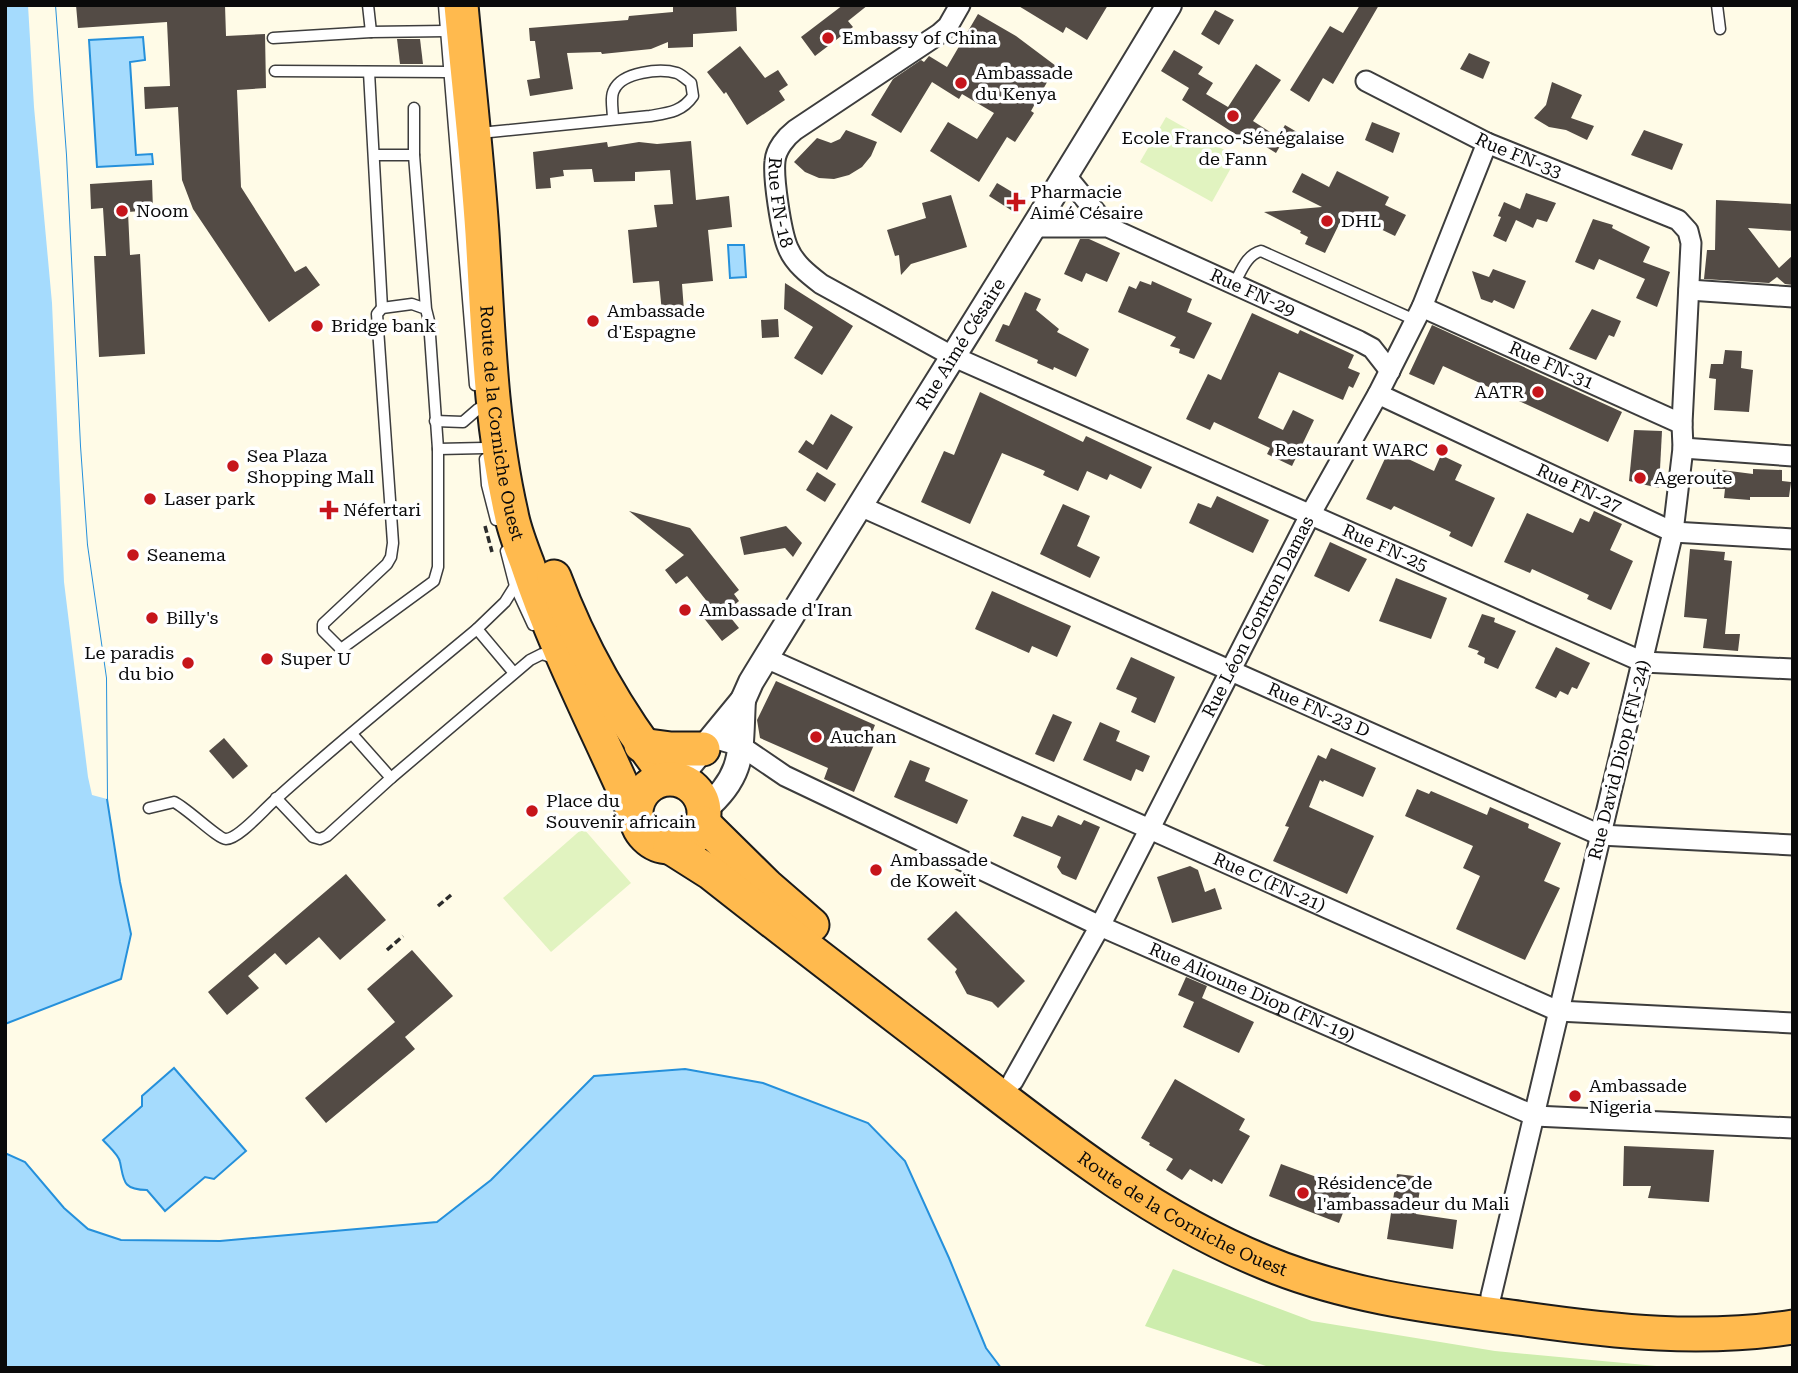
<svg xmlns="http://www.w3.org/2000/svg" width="1798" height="1373" font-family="'Roboto Serif',serif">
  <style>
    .green { fill: #cdedad }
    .pitch { fill: #e1f3c0 }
    .water { fill: #a5dbfd; stroke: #2590db; stroke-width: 2 }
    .pier { fill: #fffbe7 }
    .building { fill: #534b45 }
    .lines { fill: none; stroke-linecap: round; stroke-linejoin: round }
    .service-casing { stroke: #3d3d3d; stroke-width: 13 }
    .minor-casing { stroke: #3d3d3d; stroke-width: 23 }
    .tertiary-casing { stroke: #3d3d3d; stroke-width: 28 }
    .trunk-casing { stroke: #1b1b1b; stroke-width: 37 }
    .path { stroke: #2c2c2c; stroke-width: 3.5; stroke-dasharray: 7 3.5; stroke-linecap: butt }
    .service { stroke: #fff; stroke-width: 10 }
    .minor { stroke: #fff; stroke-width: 19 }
    .tertiary { stroke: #fff; stroke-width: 24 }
    .trunk { stroke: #ffba4e; stroke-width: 33 }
    .poi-dot { fill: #c6151b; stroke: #fff; stroke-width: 2.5 }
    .labels { text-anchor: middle; stroke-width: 7; stroke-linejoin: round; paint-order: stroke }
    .poi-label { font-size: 18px; fill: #0a0a0a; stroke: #fff; text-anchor: start }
    .street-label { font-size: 18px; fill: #0a0a0a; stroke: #fff }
  </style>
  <rect width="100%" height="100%" fill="#fffbe7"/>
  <!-- green -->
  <path class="green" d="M1173 1269 1312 1321 1495 1351 1678 1368H1272L1145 1326Z"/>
  <!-- pitch -->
  <g class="pitch">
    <path d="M1166 117 1237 157 1212 202 1140 162Z"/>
    <path d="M583 828 631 883 551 952 503 898Z"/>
  </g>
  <!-- water -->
  <g class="water">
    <path d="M5 5H55L66 155 80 446 87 545 106 678 107 799 120 882 131 934 121 979 5 1024Z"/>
    <path d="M143 37 145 60 130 62 136 155 152 154 153 164 97 167 89 40Z"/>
    <path d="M728 245H744L746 277 730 278Z"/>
    <path d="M174 1068 246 1151 214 1179 205 1177 165 1211 147 1190C122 1190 124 1180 120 1162 119 1155 108 1146 103 1140L142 1106V1096Z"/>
    <path d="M685 1069 763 1083 868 1123 905 1161 949 1258 986 1348 1001 1368H5V1153L25 1162 64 1208 88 1229 121 1240 220 1241 437 1222 491 1180 594 1076Z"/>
  </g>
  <!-- pier -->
  <path class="pier" d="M28 5H55L66 155 80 446 87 545 106 678 107 799 92 795 88 777 64 582 52 303 34 107Z"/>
  <!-- building -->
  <g class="building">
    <path d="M76 5H225L226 36 265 34 266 88 237 90 241 187 295 272 306 266 320 285 269 322 193 209 182 180 178 107 145 109 144 87 170 86 167 22 78 28Z"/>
    <path d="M673 5H736L737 31 693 34V47L668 48V42L651 49 602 54 601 52 567 53 573 89 530 96 527 80 540 78 535 41H530L529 28 628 20 629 16 673 12Z"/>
    <path d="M843 5H868L848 21 853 27 815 56 801 37Z"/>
    <path d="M1017 5H1108L1087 40 1066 27 1063 33Z"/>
    <path d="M1360 5H1379L1333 84 1323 78 1309 102 1290 90 1330 26 1343 33Z"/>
    <path d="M1215 10 1234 20 1219 45 1201 34Z"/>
    <path d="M978 14 1016 36 1056 66 1031 111 1034 113 1015 142 1007 137 979 182 930 151 948 122 977 139 994 113 962 94 959 99 932 82 901 133 871 115 893 79 921 60 924 62 929 56 947 67Z"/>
    <path d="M397 39H420L423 64H400Z"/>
    <path d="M740 46 765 78 778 70 788 85 779 91 785 100 747 125 726 92 724 94 707 72Z"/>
    <path d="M1174 50 1203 67 1198 74 1213 83 1206 94 1228 107 1256 64 1281 80 1253 121 1278 137 1285 125 1302 135 1294 148 1283 141 1276 153 1247 135 1243 139 1182 100 1189 88 1161 71Z"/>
    <path d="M1469 53 1490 62 1483 79 1460 69Z"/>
    <path d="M1552 82 1582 95 1571 118 1594 126 1587 140 1566 130 1549 127 1534 118 1546 105Z"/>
    <path d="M1372 122 1400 133 1393 153 1365 140Z"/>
    <path d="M846 130 877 142 871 156 862 167 849 175 834 179 819 178 805 172 794 162 817 138 831 143 840 139Z"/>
    <path d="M1644 130 1683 144 1672 170 1631 155Z"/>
    <path d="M691 141 696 200 729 196 732 227 708 230 713 281 682 284 684 311 662 313 659 281 633 283 628 230 657 227 654 205 673 204 670 170 635 172V181L594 182 592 169 563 170 564 176 550 178 551 188 536 189 533 152 607 142 608 147 639 142 657 144Z"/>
    <path d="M1337 171 1389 197 1385 205 1406 215 1395 236 1345 212 1325 253 1305 244 1308 237 1300 233 1301 231 1264 212 1322 207 1292 192 1302 173 1329 187Z"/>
    <path d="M152 180 153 210 128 212 130 255 140 254 145 354 99 357 94 256H106L103 208 91 209 90 184Z"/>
    <path d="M997 183 1022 198 1014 212 989 196Z"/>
    <path d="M1526 193 1556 203 1547 222 1537 219 1533 228 1516 220 1506 242 1493 236 1501 217 1498 216 1504 202 1520 209Z"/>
    <path d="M951 195 967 247 911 264 901 275 899 255 895 256 887 230 926 218 922 203Z"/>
    <path d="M1716 200 1793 204V231L1748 228 1779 268 1793 255V285L1785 284 1777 277 1769 283 1704 279 1707 250H1715Z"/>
    <path d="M1593 219 1613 225 1612 228 1650 247 1643 262 1670 272 1657 307 1636 298 1645 279 1599 259 1594 270 1575 262Z"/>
    <path d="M1080 239H1089L1120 253 1107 282 1086 273 1082 282 1064 274Z"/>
    <path d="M1493 269 1526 281 1514 309 1494 300 1492 303 1481 299 1472 271 1489 277Z"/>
    <path d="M1140 281 1151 285 1152 281 1192 299 1187 312 1212 323 1194 359 1179 353 1180 349 1170 346 1176 337 1118 312 1129 286 1136 289Z"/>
    <path d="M785 283 853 326 822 375 794 358 813 327 784 309Z"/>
    <path d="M1025 292 1041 299 1036 310 1059 329 1057 332 1089 349 1076 377 1054 367 1053 370 1037 363 1038 360 995 341 1003 324 1009 326Z"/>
    <path d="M1592 309 1621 321 1614 337 1609 335 1596 360 1569 349Z"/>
    <path d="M1252 313 1298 334 1300 330 1354 355 1348 368 1360 373 1353 388 1349 386 1343 400 1279 372 1258 418 1283 430 1293 410 1314 420 1292 466 1267 454 1270 448 1214 422 1210 430 1186 419 1208 374 1221 380Z"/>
    <path d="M778 319 779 337 762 338 761 320Z"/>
    <path d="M1432 325 1622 412 1608 442 1443 366 1434 385 1409 374Z"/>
    <path d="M1725 350 1742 351 1741 368 1753 370 1749 412 1714 410 1716 379 1709 378 1711 364H1723Z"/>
    <path d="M980 392 1083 442 1086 436 1152 467 1141 489 1110 474 1107 480 1087 471 1078 491 1043 475 1045 471 1002 453 970 524 921 502 944 451 954 455Z"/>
    <path d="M831 414 853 427 827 470 798 452 806 440 813 445Z"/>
    <path d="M1634 430 1662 431 1659 488 1629 481Z"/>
    <path d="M1389 450 1434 471 1441 455 1462 465 1455 480 1495 498 1472 547 1449 536 1451 532 1394 506 1391 510 1366 499Z"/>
    <path d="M1714 469 1753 474V469L1782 470V481L1791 482 1789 497H1750V500L1724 498 1725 489H1713Z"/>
    <path d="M817 472 836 484 825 502 806 490Z"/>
    <path d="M1217 496 1269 520 1253 553 1189 523 1198 503 1211 508Z"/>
    <path d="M1063 504 1090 516 1077 546 1100 557 1090 578 1040 554Z"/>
    <path d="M629 511 690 528 739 590 734 594 739 601 726 612 739 628 722 641 699 612 709 604 687 576 676 584 665 570 684 555Z"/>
    <path d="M1594 511 1622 524 1610 550 1633 561 1611 610 1587 599 1589 595 1532 569 1530 573 1504 562 1527 513 1573 533 1580 518 1589 522Z"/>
    <path d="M786 526 802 543 793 557 785 548 744 555 740 537Z"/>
    <path d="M1330 542 1367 559 1349 592 1314 576Z"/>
    <path d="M1690 549 1725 552 1724 560 1732 561 1725 634H1740L1738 651 1703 648 1707 619 1684 617Z"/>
    <path d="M1396 578 1447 598 1431 639 1379 621Z"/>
    <path d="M992 591 1071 626 1057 657 1032 646 1029 653 975 629Z"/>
    <path d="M1482 614 1495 618 1494 622 1516 631 1498 669 1484 663 1485 658 1477 654 1479 651 1468 647Z"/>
    <path d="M1556 647 1590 663 1577 689 1572 687 1568 695 1560 691 1556 698 1535 688Z"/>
    <path d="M1131 657 1175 677 1155 723 1131 712 1137 698 1116 689Z"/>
    <path d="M776 681 875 725 871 735 876 740 854 792 824 779 828 768 760 738 757 720Z"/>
    <path d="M1053 714 1072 722 1054 762 1035 754Z"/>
    <path d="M1100 722 1120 731 1116 741 1150 756 1143 772 1136 769 1131 781 1083 760Z"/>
    <path d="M224 738 248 766 233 779 209 751Z"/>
    <path d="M1331 748 1376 768 1363 797 1324 780 1323 782 1320 780 1309 807 1374 836 1347 894 1273 861 1289 827 1285 826 1318 755 1326 759Z"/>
    <path d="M910 760 930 768 925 781 968 800 957 824 894 797Z"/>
    <path d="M1417 789 1429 794 1431 791 1487 815 1490 807 1529 824 1528 828 1561 843 1544 881 1560 888 1525 960 1456 929 1480 876 1463 868 1473 846 1405 816Z"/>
    <path d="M1058 815 1081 825 1084 820 1100 827 1076 880 1062 874 1057 867 1061 857 1013 836 1022 816 1052 827Z"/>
    <path d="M1190 866 1198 870 1205 892 1215 888 1222 909 1172 923 1157 877Z"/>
    <path d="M346 874 386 920 340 960 319 937 286 965 275 953 248 976 259 988 227 1015 208 992Z"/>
    <path d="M956 911 1025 981 998 1008 992 1002 967 994 955 972 957 969 927 939Z"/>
    <path d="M412 950 453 996 405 1037 415 1049 326 1123 305 1098 395 1022 367 989Z"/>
    <path d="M1186 977 1207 986 1202 998 1254 1022 1239 1053 1183 1027 1194 1002 1178 995Z"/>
    <path d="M1175 1079 1245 1119 1239 1130 1250 1136 1222 1184 1213 1179 1212 1182 1190 1169 1182 1180 1166 1170 1173 1159 1149 1145 1150 1143 1141 1138Z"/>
    <path d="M1624 1146 1714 1150 1709 1202 1648 1198 1651 1186H1623Z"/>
    <path d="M1281 1164 1352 1190 1339 1223 1269 1196Z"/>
    <path d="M1397 1174 1422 1177 1416 1214 1457 1220 1453 1249 1387 1239Z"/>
  </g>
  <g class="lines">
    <defs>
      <g id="service">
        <path d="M368 5 371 32"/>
        <path d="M444 5 475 385"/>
        <path d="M1717 5 1720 29"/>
        <path d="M273 38 371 32 446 31"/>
        <path d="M275 71 448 72"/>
        <path d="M369 72 382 308"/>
        <path d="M490 132 650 116C668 113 682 112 693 96L691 83C686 79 682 75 677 73 660 68 622 72 614 90 610 97 613 110 613 119"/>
        <path d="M376 155H414L426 309 429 321 438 449V567L434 581 341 649 323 631V624L387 564 391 557 393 543 377 314 382 308 412 304 426 309"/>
        <path d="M414 155V108"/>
        <path d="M1234 284C1241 272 1246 255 1261 251L1415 320"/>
        <path d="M435 421 463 422 478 409"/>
        <path d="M438 449 484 448"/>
        <path d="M485 459 487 485 496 520"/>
        <path d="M506 551 515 586 533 625"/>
        <path d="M477 629 514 673"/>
        <path d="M352 734 391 778"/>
        <path d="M276 798 313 837 320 839 327 836 391 778 530 660 542 654 551 657"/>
        <path d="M149 808 174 802C187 808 218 839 226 839 239 839 265 808 276 799 341 740 410 685 477 629L505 602 515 586"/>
      </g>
      <g id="minor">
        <path id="s1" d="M960 5 948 26 939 34 795 130C786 137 776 149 775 161 773 178 781 232 788 248 794 263 808 274 821 284L952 356 1643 662 1793 669"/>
        <path id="s2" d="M1366 81 1487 143 1678 220 1688 231 1691 243 1682 424 1683 448 1673 532 1491 1296"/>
        <path d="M1067 177 1108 227"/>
        <path id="s3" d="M1033 227H1108L1359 341 1372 348 1390 371"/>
        <path d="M1689 290 1793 297"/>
        <path id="s4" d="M1422 307 1682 424"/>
        <path id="s5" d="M1378 394 1673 532 1793 539"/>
        <path d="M1683 448 1793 456"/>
        <path id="s6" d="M860 506 1600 835 1793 845"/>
        <path id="s7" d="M766 658 1558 1011 1793 1023"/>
        <path id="s8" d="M713 738 741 746 785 776 1100 926 1535 1116 1793 1128"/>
        <path id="s9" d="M1013 1081 1100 926 1310 515 1378 394 1422 307 1487 143"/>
      </g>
      <g id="tertiary">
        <path id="s10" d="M678 779 743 700 751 682C889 456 1033 233 1169 5"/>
        <path d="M704 810C746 774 740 750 743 700"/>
      </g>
      <g id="trunk">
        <path id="s11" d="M461 5C468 81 477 157 482 233 488 327 490 421 511 513 514 530 521 547 527 563 556 651 599 732 636 817"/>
        <path d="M554 577C581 650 620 717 668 778"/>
        <path d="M641 745 671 749H703"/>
        <circle cx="670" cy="813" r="34"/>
        <path d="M703 823 767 886 812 925"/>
        <path id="s12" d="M670 847 711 873C792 937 875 1000 957 1063 1053 1137 1151 1216 1264 1262 1347 1297 1436 1307 1525 1319 1616 1332 1701 1341 1793 1327"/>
      </g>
    </defs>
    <!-- service casing -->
    <use href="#service" class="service-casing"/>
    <!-- minor casing -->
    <use href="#minor" class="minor-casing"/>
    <!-- tertiary casing -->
    <use href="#tertiary" class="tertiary-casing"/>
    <!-- trunk casing -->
    <use href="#trunk" class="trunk-casing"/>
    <!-- path -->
    <g class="path">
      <path d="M485 526 492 552"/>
      <path d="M438 906 451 895"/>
      <path d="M387 950 403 936"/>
    </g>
    <!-- service -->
    <use href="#service" class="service"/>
    <!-- minor -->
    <use href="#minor" class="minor"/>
    <!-- tertiary -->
    <use href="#tertiary" class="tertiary"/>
    <!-- trunk -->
    <use href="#trunk" class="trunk"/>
  </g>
  <!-- markers -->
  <g class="poi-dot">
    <circle cx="828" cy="38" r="7"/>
    <circle cx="961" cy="83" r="7"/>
    <circle cx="1233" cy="116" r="7"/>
    <path d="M1012.5 191.5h7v7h7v7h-7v7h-7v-7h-7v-7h7z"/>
    <circle cx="122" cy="211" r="7"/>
    <circle cx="1327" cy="221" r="7"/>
    <circle cx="593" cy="321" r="7"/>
    <circle cx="317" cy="326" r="7"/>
    <circle cx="1538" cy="392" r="7"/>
    <circle cx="1442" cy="450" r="7"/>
    <circle cx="233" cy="466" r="7"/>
    <circle cx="1640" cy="478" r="7"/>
    <circle cx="150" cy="499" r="7"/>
    <path d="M325.5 499.5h7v7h7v7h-7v7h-7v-7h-7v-7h7z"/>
    <circle cx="133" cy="555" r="7"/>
    <circle cx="685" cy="610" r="7"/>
    <circle cx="152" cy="618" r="7"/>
    <circle cx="267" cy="659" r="7"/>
    <circle cx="188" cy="663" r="7"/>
    <circle cx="816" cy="737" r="7"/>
    <circle cx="532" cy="811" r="7"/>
    <circle cx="876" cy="870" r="7"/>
    <circle cx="1575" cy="1096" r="7"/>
    <circle cx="1303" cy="1193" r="7"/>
  </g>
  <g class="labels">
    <!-- poi labels -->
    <g class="poi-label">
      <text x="842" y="44">Embassy of China</text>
      <text x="975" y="79">Ambassade<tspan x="975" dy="21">du Kenya</tspan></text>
      <text x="1233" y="144" text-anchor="middle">Ecole Franco-Sénégalaise<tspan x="1233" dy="21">de Fann</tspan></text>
      <text x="1030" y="198">Pharmacie<tspan x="1030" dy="21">Aimé Césaire</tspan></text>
      <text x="136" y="217">Noom</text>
      <text x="1341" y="227">DHL</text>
      <text x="607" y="317">Ambassade<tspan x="607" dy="21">d'Espagne</tspan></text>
      <text x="331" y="332">Bridge bank</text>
      <text x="1524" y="398" text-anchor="end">AATR</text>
      <text x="1428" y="456" text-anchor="end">Restaurant WARC</text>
      <text x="247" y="462">Sea Plaza<tspan x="247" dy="21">Shopping Mall</tspan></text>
      <text x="1654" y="484">Ageroute</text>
      <text x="164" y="505">Laser park</text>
      <text x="343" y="516">Néfertari</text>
      <text x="147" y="561">Seanema</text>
      <text x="699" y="616">Ambassade d'Iran</text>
      <text x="166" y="624">Billy's</text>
      <text x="174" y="659" text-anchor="end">Le paradis<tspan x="174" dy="21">du bio</tspan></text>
      <text x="281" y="665">Super U</text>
      <text x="830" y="743">Auchan</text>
      <text x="546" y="807">Place du<tspan x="546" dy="21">Souvenir africain</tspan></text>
      <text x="890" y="866">Ambassade<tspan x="890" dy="21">de Koweït</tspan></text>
      <text x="1589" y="1092">Ambassade<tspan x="1589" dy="21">Nigeria</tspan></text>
      <text x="1317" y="1189">Résidence de<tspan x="1317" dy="21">l'ambassadeur du Mali</tspan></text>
    </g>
    <!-- street labels -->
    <g class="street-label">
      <text dy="6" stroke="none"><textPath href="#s2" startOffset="170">Rue FN-33</textPath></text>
      <text dy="6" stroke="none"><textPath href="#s1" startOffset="289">Rue FN-18</textPath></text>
      <text dy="6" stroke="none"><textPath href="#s3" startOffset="234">Rue FN-29</textPath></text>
      <text dy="6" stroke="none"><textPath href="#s10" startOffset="520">Rue Aimé Césaire</textPath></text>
      <text dy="6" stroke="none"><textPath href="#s4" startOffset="142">Rue FN-31</textPath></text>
      <text dy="6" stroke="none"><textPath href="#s11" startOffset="420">Route de la Corniche Ouest</textPath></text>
      <text dy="6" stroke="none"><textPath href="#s5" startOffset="222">Rue FN-27</textPath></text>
      <text dy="6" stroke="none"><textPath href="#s1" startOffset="1008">Rue FN-25</textPath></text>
      <text dy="6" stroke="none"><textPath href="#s9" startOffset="525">Rue Léon Gontron Damas</textPath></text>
      <text dy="6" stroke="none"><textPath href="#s6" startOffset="502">Rue FN-23 D</textPath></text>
      <text transform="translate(1619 760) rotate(-76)" y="6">Rue David Diop (FN-24)</text>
      <text dy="6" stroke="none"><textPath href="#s7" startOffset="551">Rue C (FN-21)</textPath></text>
      <text dy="6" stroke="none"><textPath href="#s8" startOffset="597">Rue Alioune Diop (FN-19)</textPath></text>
      <text dy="6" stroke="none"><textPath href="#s12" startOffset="632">Route de la Corniche Ouest</textPath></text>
    </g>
  </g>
  <!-- border -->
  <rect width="1798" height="1373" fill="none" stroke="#0a0a0a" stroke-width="14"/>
</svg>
